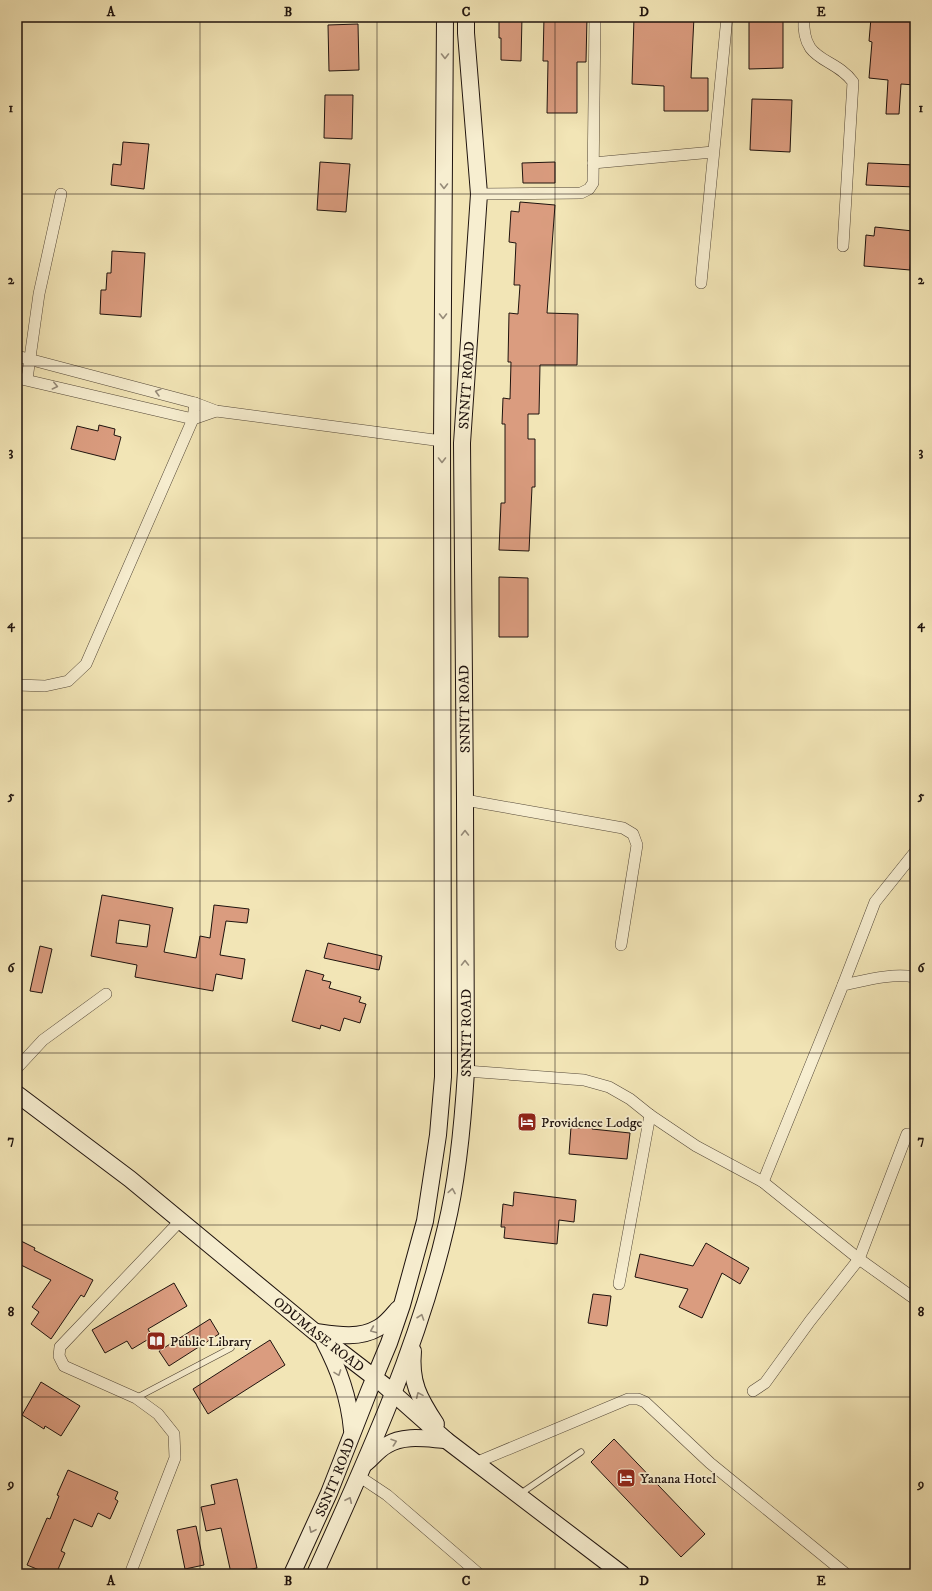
<svg xmlns="http://www.w3.org/2000/svg" width="932" height="1591" font-family="'IM FELL DW Pica',serif">
  <style>
    .building { fill: #da9c7f; stroke: #1f130e; fill-rule: evenodd }
    .lines { fill: none; stroke-linecap: round; stroke-linejoin: round }
    .lane-casing { stroke: #544838; stroke-width: 7 }
    .street-casing { stroke: #544838; stroke-width: 12 }
    .secondary-casing { stroke: #1f130e; stroke-width: 18 }
    .lane { stroke: #f7eed0; stroke-width: 5.5 }
    .street { stroke: #f7eed0; stroke-width: 11 }
    .secondary { stroke: #f7eed0; stroke-width: 16 }
    .oneway { stroke: #968b79 }
    .grid { fill: none; stroke: #1f130e; stroke-width: 1; stroke-opacity: 0.55 }
    .labels { text-anchor: middle; stroke-width: 3.5; stroke-linejoin: round; paint-order: stroke }
    .street-label { font-size: 14px; fill: #1f130e; stroke: #f7eed0 }
    .poi-label { font-size: 14px; fill: #1f130e; stroke: #f7eed0; text-anchor: start }
    .neatline { fill: none; stroke: #1f130e; stroke-width: 1.5 }
    .grid-label { font-size: 13px; text-anchor: middle; font-weight: bold; fill: #1f130e }
  </style>
  <rect width="100%" height="100%" fill="#f2e5b6"/>
  <filter id="stains"><feTurbulence type="fractalNoise" baseFrequency=".005" numOctaves="4"/><feColorMatrix values="0 0 0 0 .2 0 0 0 0 .09 0 0 0 0 .02 0 0 0 .5 -.17"/></filter>
  <radialGradient id="worn" r=".72"><stop offset=".6" stop-color="#630" stop-opacity="0"/><stop offset="1" stop-color="#630" stop-opacity=".3"/></radialGradient>
  <!-- building -->
  <g class="building">
    <path d="M499 17H522L521 61 501 60V38H499Z"/>
    <path d="M544 17H587L586 62H577V113H547L548 61H543Z"/>
    <path d="M634 17H694L691 78H708V111H664V86L632 84Z"/>
    <path d="M749 17H783V68L749 69Z"/>
    <path d="M871 18 915 22V85L901 84 899 114H886L888 80 869 78 872 42 869 41Z"/>
    <path d="M358 24 359 70 329 71 328 25Z"/>
    <path d="M325 95H353L352 139 324 138Z"/>
    <path d="M752 99 792 100 790 152 750 150Z"/>
    <path d="M123 142 149 144 144 189 111 185 113 164 121 165Z"/>
    <path d="M320 162 350 164 346 212 317 210Z"/>
    <path d="M555 162V183H523L522 163Z"/>
    <path d="M868 163 915 165V187L866 185Z"/>
    <path d="M520 202 555 205 547 313 578 314 577 365H540L539 414H528V439H535V487H532L529 551 499 550 501 503H505V424H502L503 398 510 399 511 362H508L509 313 518 314 520 285H514L516 243 509 242 511 211 519 212Z"/>
    <path d="M875 227 913 231 910 270 864 266 866 235 874 236Z"/>
    <path d="M112 251 145 253 141 317 100 314 101 290H106L107 273H111Z"/>
    <path d="M99 425 115 429 114 435 121 437 115 460 71 449 77 426 98 431Z"/>
    <path d="M499 577 528 578V637H499Z"/>
    <path d="M102 895 173 908 164 952 196 958 200 936 210 938 214 905 249 909 247 923 226 921 220 955 245 959 242 979 216 974 213 991 135 977 137 965 91 956ZM119 920 150 925 147 947 116 943Z"/>
    <path d="M328 943 382 956 379 970 324 958Z"/>
    <path d="M40 946 52 949 42 993 30 991Z"/>
    <path d="M306 970 324 975 322 980 331 982 329 988 361 997 359 1002 366 1004 360 1023 344 1018 340 1031 321 1025 320 1029 292 1021Z"/>
    <path d="M581 1121 593 1122 592 1129 630 1133 627 1159 569 1154 571 1127 580 1128Z"/>
    <path d="M514 1192 576 1200 574 1222 559 1220 557 1244 504 1238 505 1227H501L503 1204 513 1206Z"/>
    <path d="M17 1239 35 1248 34 1250 93 1280 84 1297 81 1295 51 1339 31 1324 39 1312 32 1307 51 1280 17 1263Z"/>
    <path d="M706 1243 749 1268 740 1284 722 1273 702 1318 679 1307 688 1289 635 1277 640 1254 693 1266Z"/>
    <path d="M174 1283 187 1306 148 1329 152 1337 132 1349 127 1341 105 1353 92 1330Z"/>
    <path d="M593 1294 611 1296 607 1326 588 1323Z"/>
    <path d="M210 1319 219 1334 169 1366 159 1351Z"/>
    <path d="M270 1340 285 1365 208 1414 193 1389Z"/>
    <path d="M41 1382 80 1406 61 1436 45 1426 44 1429 22 1415Z"/>
    <path d="M614 1439 705 1534 681 1557 591 1462Z"/>
    <path d="M68 1470 118 1492 115 1499 118 1501 110 1519 98 1513 92 1527 74 1519 61 1551 65 1553 56 1574H49L27 1565 47 1518 50 1519 59 1496 57 1495Z"/>
    <path d="M237 1479 257 1568 231 1573 221 1528 206 1531 201 1507 215 1504 211 1485Z"/>
    <path d="M196 1526 204 1565 185 1569 177 1530Z"/>
  </g>
  <g class="lines">
    <defs>
      <g id="lane">
        <path d="M136 1398 231 1348"/>
        <path d="M520 1494 581 1452"/>
      </g>
      <g id="street">
        <path d="M804 17C801 64 833 55 853 82L843 246"/>
        <path d="M593 163 713 152"/>
        <path d="M479 194 581 193 589 189 593 183 595 17"/>
        <path d="M701 283 727 17"/>
        <path d="M17 356 195 403 216 411 442 441"/>
        <path d="M17 378 193 419 216 411"/>
        <path d="M27 379 39 294 61 194"/>
        <path d="M17 685 45 686 68 681 86 664 193 419 195 403"/>
        <path d="M465 800 623 828 633 834 637 845 621 945"/>
        <path d="M843 985 875 902 915 852"/>
        <path d="M17 1068 43 1040 106 994"/>
        <path d="M466 1071 584 1080 609 1087 630 1099 650 1115 696 1146 763 1182 859 1259 915 1299"/>
        <path d="M763 1182 843 985C867 980 891 973 915 977"/>
        <path d="M619 1284 650 1115"/>
        <path d="M753 1391 765 1383 810 1321 859 1259 907 1134"/>
        <path d="M475 1463 628 1399H638L645 1402 710 1463 846 1574"/>
        <path d="M360 1477 387 1495 479 1574"/>
        <path d="M130 1574 175 1458 174 1434 158 1414 136 1398 64 1366 59 1356 60 1347 180 1221"/>
      </g>
      <g id="secondary">
        <path id="s1" d="M17 1094 130 1179 315 1332 384 1385 446 1440 622 1574"/>
        <path d="M316 1332C337 1335 359 1339 378 1328 386 1324 392 1316 398 1309"/>
        <path d="M324 1341C339 1370 349 1397 352 1430"/>
        <path d="M413 1351C410 1382 419 1398 436 1424"/>
        <path d="M366 1463C373 1457 379 1449 387 1445 404 1434 428 1439 446 1440"/>
        <path id="s2" d="M292 1574 329 1493 369 1391 389 1343 402 1305 425 1221 438 1135 443 1077 442 441 445 17"/>
        <path id="s3" d="M315 1574C366 1461 418 1348 446 1227 458 1178 463 1121 466 1071L465 800 462 443 479 194 466 33V17"/>
      </g>
    </defs>
    <!-- lane casing -->
    <use href="#lane" class="lane-casing"/>
    <!-- street casing -->
    <use href="#street" class="street-casing"/>
    <!-- secondary casing -->
    <use href="#secondary" class="secondary-casing"/>
    <!-- lane -->
    <use href="#lane" class="lane"/>
    <!-- street -->
    <use href="#street" class="street"/>
    <!-- secondary -->
    <use href="#secondary" class="secondary"/>
  </g>
  <!-- one-way arrows -->
  <defs><path id="oneway-chevron" d="M-2-3.5L2.5 0L-2 3.5" fill="none" stroke-width="1.6" stroke-linecap="round" stroke-linejoin="round"/></defs>
  <g class="oneway">
    <use href="#oneway-chevron" transform="translate(445 56) rotate(90)"/>
    <use href="#oneway-chevron" transform="translate(444 186) rotate(90)"/>
    <use href="#oneway-chevron" transform="translate(443 316) rotate(90)"/>
    <use href="#oneway-chevron" transform="translate(55 386) rotate(13)"/>
    <use href="#oneway-chevron" transform="translate(158 392) rotate(-165)"/>
    <use href="#oneway-chevron" transform="translate(442 460) rotate(90)"/>
    <use href="#oneway-chevron" transform="translate(465 833) rotate(-90)"/>
    <use href="#oneway-chevron" transform="translate(465 963) rotate(-90)"/>
    <use href="#oneway-chevron" transform="translate(452 1191) rotate(-80)"/>
    <use href="#oneway-chevron" transform="translate(421 1317) rotate(-71)"/>
    <use href="#oneway-chevron" transform="translate(373 1330) rotate(157)"/>
    <use href="#oneway-chevron" transform="translate(338 1373) rotate(70)"/>
    <use href="#oneway-chevron" transform="translate(419 1395) rotate(-114)"/>
    <use href="#oneway-chevron" transform="translate(394 1442) rotate(-19)"/>
    <use href="#oneway-chevron" transform="translate(349 1500) rotate(-65)"/>
    <use href="#oneway-chevron" transform="translate(312 1530) rotate(115)"/>
  </g>
  <!-- grid -->
  <path class="grid" d="M200 17V1574M377 17V1574M555 17V1574M732 17V1574M17 194H915M17 366H915M17 538H915M17 710H915M17 881H915M17 1053H915M17 1225H915M17 1397H915"/>
  <!-- icons -->
  <defs>
    <symbol id="hotel-square" viewBox="-11 -11 22 22"><rect x="-9" y="-9" width="18" height="18" rx="4" fill="#8f2418" stroke="#f7eed0"/><path d="M-6-4.5h1.5V1H6V5H4.5V3h-9V5H-6ZM-4 0a1.8 1.8 0 1 1 3.6 0ZM.5 0V-2.5h3Q6-2.5 6 0Z" fill="#fff"/></symbol>
    <symbol id="library-square" viewBox="-11 -11 22 22"><rect x="-9" y="-9" width="18" height="18" rx="4" fill="#8f2418" stroke="#f7eed0"/><path d="M-6-4Q-3-5.5-.7-3.5V5Q-3 3-6 4ZM6-4Q3-5.5 .7-3.5V5Q3 3 6 4Z" fill="#fff"/></symbol>
  </defs>
  <g fill-rule="evenodd">
    <use href="#hotel-square" x="516" y="1111" width="22" height="22"/>
    <use href="#library-square" x="145" y="1330" width="22" height="22"/>
    <use href="#hotel-square" x="615" y="1467" width="22" height="22"/>
  </g>
  <g class="labels">
    <!-- street labels -->
    <g class="street-label">
      <text dy="5" stroke="none"><textPath href="#s3" startOffset="1215">SNNIT ROAD</textPath></text>
      <text transform="translate(464 709) rotate(-91)" y="5">SNNIT ROAD</text>
      <text dy="5" stroke="none"><textPath href="#s3" startOffset="567">SNNIT ROAD</textPath></text>
      <text dy="5" stroke="none"><textPath href="#s1" startOffset="386">ODUMASE ROAD</textPath></text>
      <text dy="5" stroke="none"><textPath href="#s2" startOffset="106">SSNIT ROAD</textPath></text>
    </g>
    <!-- poi labels -->
    <g class="poi-label">
      <text x="541" y="1127">Providence Lodge</text>
      <text x="170" y="1346">Public Library</text>
      <text x="640" y="1483">Yanana Hotel</text>
    </g>
  </g>
  <!-- margin -->
  <rect width="932" height="1591" fill="none" stroke="#f2e5b6" stroke-width="44"/>
  <rect x="22" y="22" width="888" height="1547" class="neatline"/>
  <g class="grid-label">
    <text x="111" y="16">A</text>
    <text x="288" y="16">B</text>
    <text x="466" y="16">C</text>
    <text x="644" y="16">D</text>
    <text x="821" y="16">E</text>
    <text x="11" y="112">1</text>
    <text x="921" y="112">1</text>
    <text x="11" y="284">2</text>
    <text x="921" y="284">2</text>
    <text x="11" y="456">3</text>
    <text x="921" y="456">3</text>
    <text x="11" y="628">4</text>
    <text x="921" y="628">4</text>
    <text x="11" y="800">5</text>
    <text x="921" y="800">5</text>
    <text x="11" y="972">6</text>
    <text x="921" y="972">6</text>
    <text x="11" y="1144">7</text>
    <text x="921" y="1144">7</text>
    <text x="11" y="1316">8</text>
    <text x="921" y="1316">8</text>
    <text x="11" y="1488">9</text>
    <text x="921" y="1488">9</text>
    <text x="111" y="1585">A</text>
    <text x="288" y="1585">B</text>
    <text x="466" y="1585">C</text>
    <text x="644" y="1585">D</text>
    <text x="821" y="1585">E</text>
  </g>
  <rect width="100%" height="100%" filter="url(#stains)"/>
  <rect width="100%" height="100%" fill="url(#worn)"/>
</svg>
